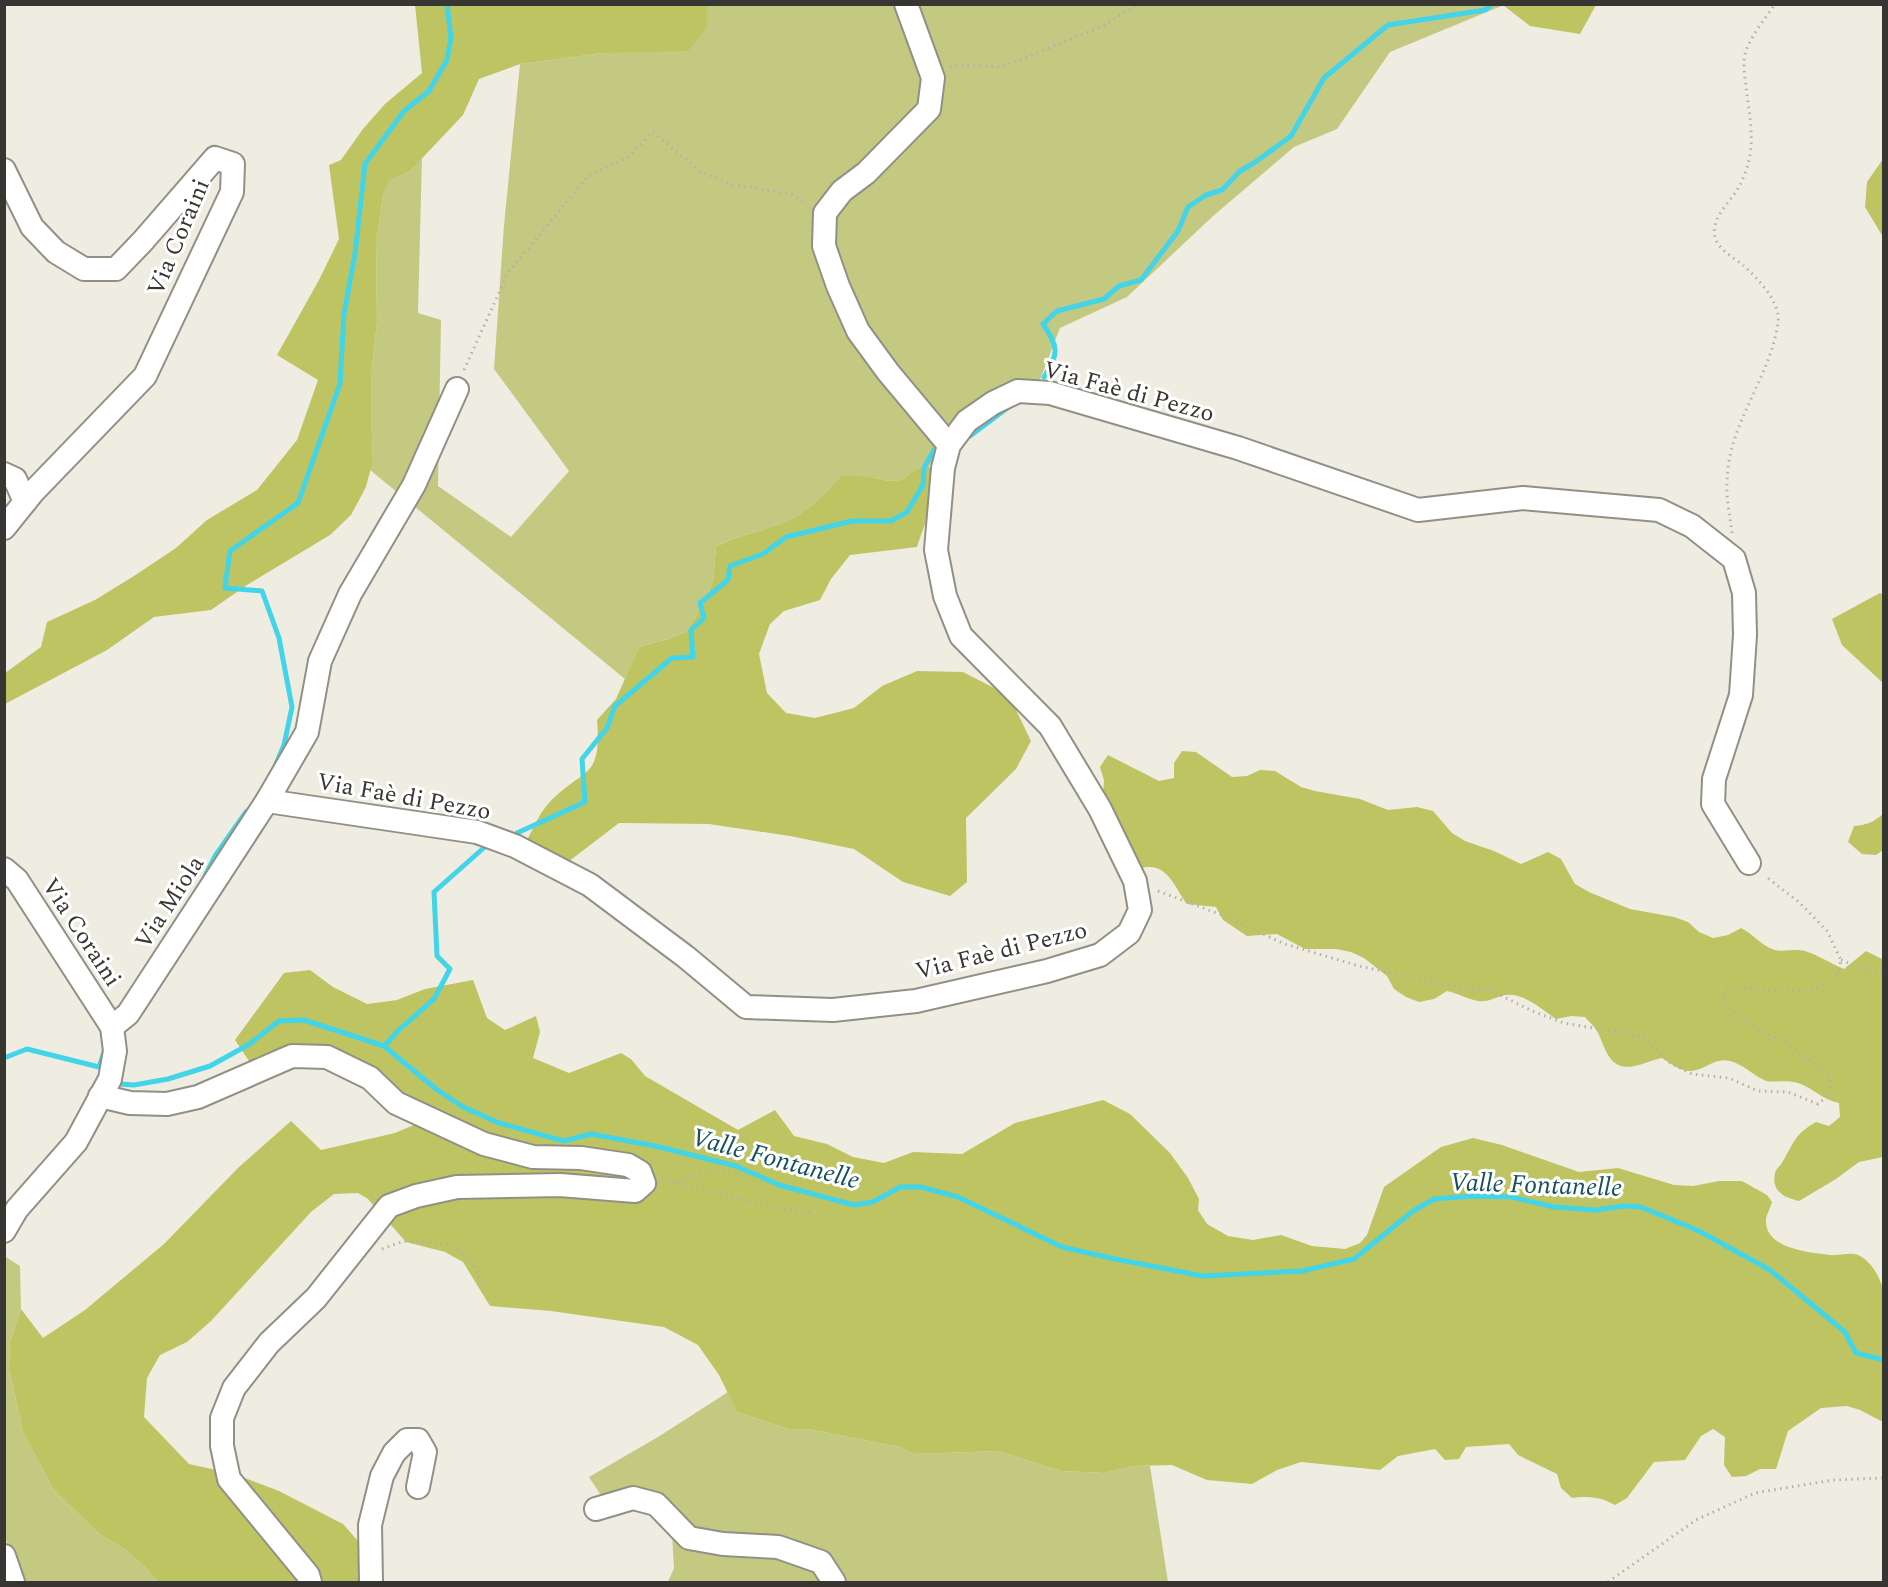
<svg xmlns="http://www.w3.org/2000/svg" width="1888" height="1587" font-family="Spectral,serif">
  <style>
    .green { fill: #c4c982 }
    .forest { fill: #bec461 }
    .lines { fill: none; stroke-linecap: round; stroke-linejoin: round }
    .stream { stroke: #42d4e8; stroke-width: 5 }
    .street-casing { stroke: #929085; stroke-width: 26 }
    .path { stroke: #b3b2a8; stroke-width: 3; stroke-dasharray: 1.5 4.5; stroke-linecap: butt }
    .street { stroke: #fff; stroke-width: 22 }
    .labels { text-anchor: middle; stroke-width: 6; stroke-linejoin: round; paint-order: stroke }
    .street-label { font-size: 24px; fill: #373632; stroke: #fff }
    .water-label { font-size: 26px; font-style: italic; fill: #15525b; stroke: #fff }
  </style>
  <rect width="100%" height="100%" fill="#efede1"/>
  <!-- green -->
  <g class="green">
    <path d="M707 5H1504L1390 52 1337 129 1294 147 1212 217 1127 297 1060 328 1036 390 961 433 929 466 916 469 901 480 889 481 872 477H842C826 493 808 511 787 521 764 532 738 534 716 547L713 580 707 598 686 632 665 640 639 647 625 679 370 470 373 460 371 412 372 366 377 324 376 243 383 195 388 180 410 171 422 158 418 313 441 320 438 486 511 537 569 471 494 369 504 225 520 64 603 53 707 28Z"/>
    <path d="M4 1256 20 1266 21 1309 10 1342 9 1369 23 1432 53 1489 98 1533 126 1550 145 1567 158 1582H21L4 1535Z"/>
    <path d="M728 1392 737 1412 791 1430 808 1429 900 1447 913 1454 998 1451 1061 1471 1104 1473 1135 1466H1150L1168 1582H668L674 1568 671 1516 606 1503 589 1477 658 1437Z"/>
  </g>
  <!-- forest -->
  <g class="forest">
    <path d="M415 5H707V27L688 51 603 53 520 64 479 79 463 115 410 171 389 180 383 195 376 243 377 324 372 366 371 412 373 460 366 487 351 515 330 535 247 585 211 610 154 617 107 650 5 704V673L41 647 47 622 95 600 134 576 176 548 207 520 257 490 297 440 318 380 277 355 319 280 339 239 329 165 341 160 363 129 385 104 422 73Z"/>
    <path d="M1503 5 1504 4 1596 5 1580 34 1530 26Z"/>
    <path d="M1883 159 1884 237H1883L1865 207 1867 182Z"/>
    <path d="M929 466C942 491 925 521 917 547L850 555 831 579 820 600 784 611 770 624 759 654 767 693 786 713 815 718 854 708 882 686 917 671 963 672 998 690 1015 708 1031 741 1016 769 966 818 967 882 950 896 903 882 854 849 790 836 709 824 619 823 564 865 527 840C533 829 539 814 548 804 583 766 602 782 597 720L616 699 639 647 665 640 686 632 707 598 713 580 716 547C738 534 763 532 787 521 808 511 826 493 842 476L872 477 889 481 901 480 916 469Z"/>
    <path d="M1880 593 1884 595 1883 683 1842 645 1832 619Z"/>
    <path d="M1182 751 1196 752 1232 777 1247 776 1260 770 1275 771 1301 787 1315 791 1360 799 1388 810 1417 807 1433 811 1452 833 1465 841 1494 851 1521 864 1548 852 1561 859 1575 884 1589 892 1630 909 1674 917 1688 922 1699 932 1713 938 1728 935 1741 928C1753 934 1760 944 1772 949 1782 953 1794 948 1805 951 1818 955 1832 964 1844 969L1866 951 1884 960 1883 1157 1859 1162 1836 1179 1799 1201C1785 1198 1771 1192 1775 1173 1776 1169 1781 1165 1783 1161 1795 1141 1794 1135 1816 1122L1829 1126 1840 1117 1839 1103C1823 1100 1813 1088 1798 1083 1787 1079 1774 1083 1766 1081 1754 1076 1743 1064 1730 1061 1714 1057 1706 1070 1691 1071 1681 1072 1670 1063 1662 1058 1652 1060 1644 1064 1635 1066 1606 1072 1606 1044 1595 1028 1592 1024 1588 1021 1585 1017L1571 1016 1556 1019C1540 1008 1521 990 1501 996 1492 999 1488 1002 1478 1001 1470 1000 1457 993 1447 991L1434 999 1419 1002 1406 997 1394 989 1387 976 1364 958 1351 952 1336 949H1305L1277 934 1247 936 1223 920 1216 907 1187 904C1176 890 1169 865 1147 867 1139 868 1128 874 1119 876L1113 862V833L1103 795 1104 780 1100 767 1108 755 1159 781 1174 778V763Z"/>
    <path d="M1883 814V850L1876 855 1862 854 1848 842 1854 826C1867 825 1874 822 1883 814Z"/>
    <path d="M310 970 333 987 367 1004 397 1000 425 989 473 980 487 1018 505 1030 536 1016 540 1032 533 1058 569 1073 621 1053 631 1059 645 1076 738 1130 775 1110 794 1136 827 1144 853 1157 884 1163 913 1152 962 1154 1015 1123 1103 1100 1130 1114 1170 1153 1188 1178 1199 1199 1198 1210 1207 1224 1228 1236 1253 1240 1281 1235 1312 1246 1345 1249 1360 1243 1367 1235 1384 1187 1441 1147 1473 1138 1502 1145 1579 1172 1618 1168 1674 1185 1693 1186 1719 1181H1742L1767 1195 1772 1202C1771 1207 1766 1215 1766 1220 1765 1249 1809 1252 1830 1255 1839 1256 1849 1252 1858 1255 1872 1261 1881 1279 1884 1293L1883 1422 1860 1410 1847 1406 1821 1408 1788 1431 1776 1469H1760L1746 1476 1732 1477 1724 1465 1725 1437 1713 1429 1701 1436 1685 1460 1654 1462 1627 1498 1615 1505C1600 1497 1589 1496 1572 1498L1561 1488 1557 1474 1518 1455 1509 1444 1466 1447 1459 1459 1445 1460 1435 1449 1398 1456 1380 1470 1301 1462 1277 1470 1252 1484 1207 1480 1172 1465 1135 1466 1104 1473 1061 1471 998 1451 913 1454 900 1447 808 1429 791 1430 737 1412 719 1375 698 1345 664 1327 551 1311 490 1306 463 1262 445 1252 406 1242 368 1199 358 1193 334 1194 311 1212 211 1321 187 1342 160 1355 147 1378 144 1417 189 1464 234 1474 279 1491 343 1524 366 1550 376 1582H158L145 1567 126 1550 98 1533 53 1489 23 1432 9 1369 10 1342 21 1309 43 1338 85 1310 164 1244 239 1167 291 1121 321 1150 395 1133 414 1125 421 1106 367 1066 253 1067 235 1040 284 973Z"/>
  </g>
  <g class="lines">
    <!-- stream -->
    <g class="stream">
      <path d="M1044 377C1059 353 1059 348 1043 324L1057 311 1104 299 1119 286 1141 280 1178 231 1188 207 1206 195 1222 190 1240 171 1254 163 1291 136 1324 78 1388 25 1485 10 1492 4"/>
      <path d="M970 436 1010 406"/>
      <path d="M276 764 284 745 292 707 279 638 262 591 225 588 230 551 298 503 340 384 344 314 355 254 365 164 404 111 429 91 447 60 451 38 447 4"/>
      <path d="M517 833 585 802 582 759 607 728 615 706 672 658 693 657 691 630 704 618 700 603 728 580 730 566 763 554 786 537 852 521H891L907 512 923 485 924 468 934 450"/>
      <path d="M204 878 215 856 246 812"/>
      <path d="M384 1046 400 1029 434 999 450 969 437 956 434 892 487 845"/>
      <path d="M4 1058 27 1049 99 1067 104 1071"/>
      <path d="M99 1067 105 1049"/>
      <path d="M120 1084 134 1085 168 1079 210 1066 248 1045 279 1021 304 1020 384 1046 436 1089 463 1107 499 1123 564 1141 591 1134 655 1146 736 1166 779 1185 854 1205 873 1202 900 1187H921L958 1197 1062 1247 1115 1259 1203 1276 1302 1271 1354 1259 1413 1211 1434 1199 1474 1196 1511 1197 1554 1207 1596 1210 1624 1206 1641 1207 1699 1231 1770 1270 1845 1332 1856 1353 1884 1360"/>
    </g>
    <defs>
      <g id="street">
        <path d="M906 4 933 78 929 109 866 173 842 191 825 213 824 246 838 286 858 331 888 372 949 445"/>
        <path d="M4 170 32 227 56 252 84 269H116L142 242 215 158 233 164 232 192 145 376 33 492 4 528"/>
        <path d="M4 474 15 479 25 502"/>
        <path d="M267 801 477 832 515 846 590 885 686 957 746 1007 833 1010 916 1001 1047 971 1100 955 1129 933 1140 910 1135 881 1100 809 1050 726 961 636 945 596 936 550 943 468 949 445 967 421 993 403 1018 391 1050 393 1238 448 1418 510 1523 498 1659 510 1692 526 1734 559 1744 593 1745 635 1741 695 1714 779 1713 804 1749 863"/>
        <path d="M4 869 17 880 112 1027 115 1051 110 1079 76 1142 17 1209 4 1231"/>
        <path d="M112 1027 128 1014 267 801 307 732 320 661 350 594 414 485 457 389"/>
        <path d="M100 1096 130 1103 167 1104 198 1097 292 1056 327 1057 370 1078 396 1103 484 1144 533 1157 581 1158 628 1165 640 1172 644 1183 635 1191 560 1185 457 1187 416 1196 389 1206 316 1298 269 1343 234 1388 222 1418V1446L229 1479 308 1575 310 1582"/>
        <path d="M596 1509 633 1498 656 1504 689 1538 723 1544 778 1547 821 1562 834 1582"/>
        <path d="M4 1556 13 1582"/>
        <path d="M371 1582 370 1525 382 1476 394 1453 407 1440H418L425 1452 418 1487"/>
      </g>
    </defs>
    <!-- street casing -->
    <use href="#street" class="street-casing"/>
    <!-- path -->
    <g class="path">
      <path d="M950 67 956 65 1002 67 1103 26 1138 4"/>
      <path d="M464 370 508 273 588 176 628 157 653 132 699 171 733 185 791 194 807 203"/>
      <path d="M1732 533C1730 516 1726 499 1727 483 1727 425 1770 379 1778 323 1781 302 1758 279 1744 266 1735 258 1718 250 1715 237 1710 217 1732 201 1740 185 1743 179 1746 171 1748 164 1755 139 1749 112 1746 87 1745 76 1742 61 1746 51 1752 34 1765 19 1775 4"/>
      <path d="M1158 891 1219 914 1285 944 1359 966 1446 985 1492 991 1532 1011 1564 1023 1645 1037 1670 1063 1692 1074 1729 1078 1758 1091 1788 1092 1818 1104 1831 1093 1830 1077 1787 1043 1758 1030 1740 1017 1724 1002 1723 991C1750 982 1818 1005 1837 974 1839 971 1840 964 1841 960L1827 931 1800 903 1765 876"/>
      <path d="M1841 960 1869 971 1884 974"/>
      <path d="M662 1179 763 1205 811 1213"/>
      <path d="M677 1182 696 1173H721L749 1177"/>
      <path d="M382 1249 404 1241 450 1244 471 1260 483 1285"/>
      <path d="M1608 1582 1696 1520 1755 1493 1833 1480 1884 1478"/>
    </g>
    <!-- street -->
    <use href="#street" class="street"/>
  </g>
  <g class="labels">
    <!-- street labels -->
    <g class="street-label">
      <text transform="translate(178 237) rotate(-67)" y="8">Via Coraini</text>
      <text transform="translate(1129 391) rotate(15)" y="8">Via Faè di Pezzo</text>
      <text transform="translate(404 796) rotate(10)" y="8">Via Faè di Pezzo</text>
      <text transform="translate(169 902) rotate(-57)" y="8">Via Miola</text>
      <text transform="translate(82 932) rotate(57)" y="8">Via Coraini</text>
      <text transform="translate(1001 950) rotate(-14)" y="8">Via Faè di Pezzo</text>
    </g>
    <!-- water labels -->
    <g class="water-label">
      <text transform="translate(776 1158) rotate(15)" y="9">Valle Fontanelle</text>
      <text transform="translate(1536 1184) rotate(2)" y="9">Valle Fontanelle</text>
    </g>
  </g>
  <!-- border -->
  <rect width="1888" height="1587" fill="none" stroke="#373632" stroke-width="12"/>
</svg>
